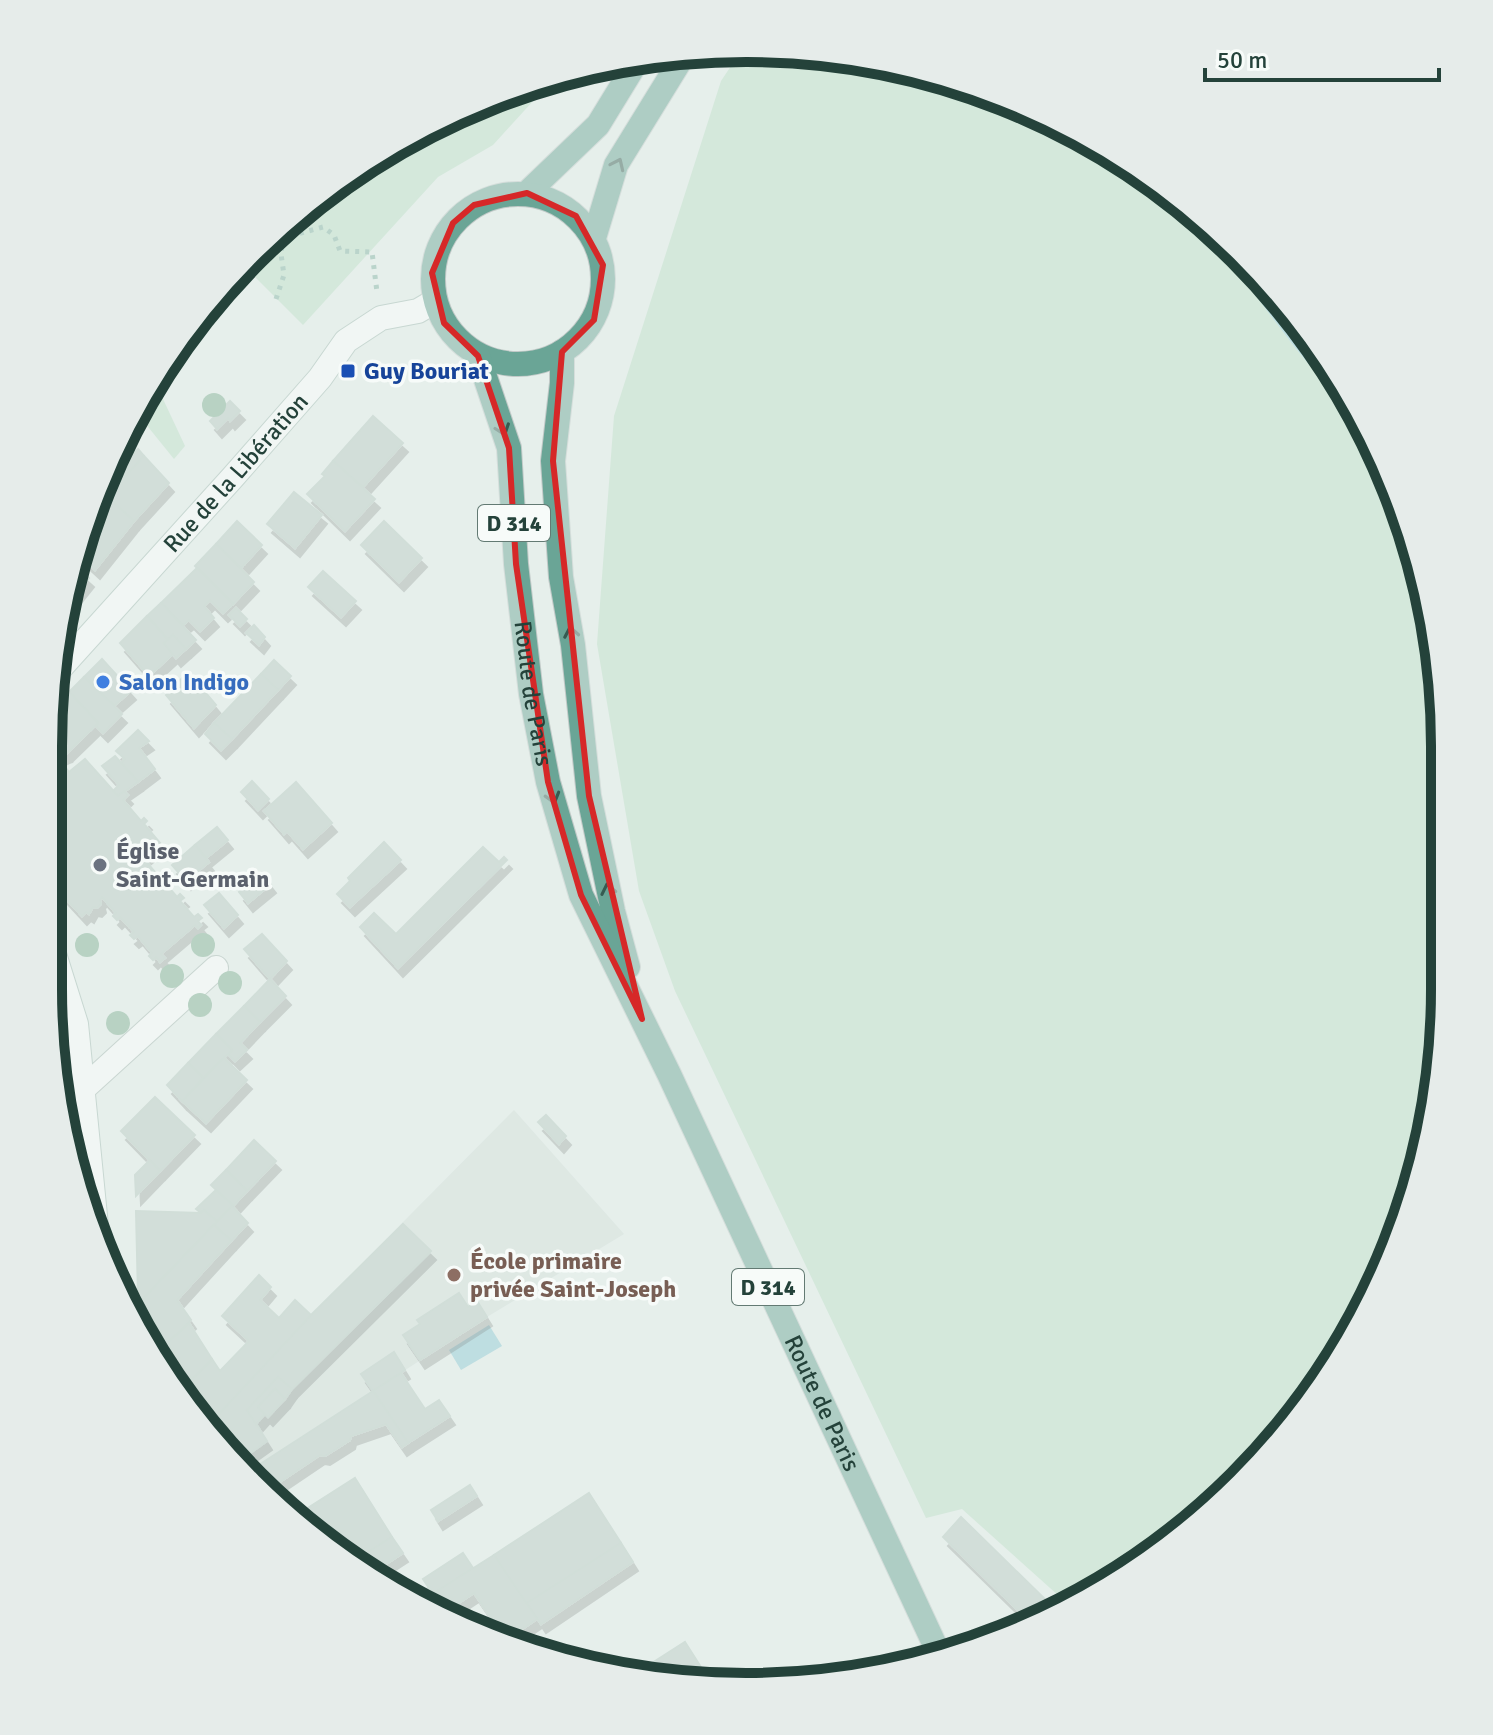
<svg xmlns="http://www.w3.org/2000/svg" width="1493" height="1735" font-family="Signika,sans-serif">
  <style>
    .built { fill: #d4dfda }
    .green { fill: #bfe0c8 }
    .water { fill: #8ec9d4 }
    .building { fill: #bbcac4; stroke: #b8c9c2; stroke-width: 2; filter: url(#shadow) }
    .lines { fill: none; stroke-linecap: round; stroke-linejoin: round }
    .street-casing { stroke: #a8b8b2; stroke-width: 26 }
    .secondary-casing { stroke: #a4bbb3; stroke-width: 26 }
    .primary-casing { stroke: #c2cac8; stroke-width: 26 }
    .path { stroke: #86b3a5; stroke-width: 5; stroke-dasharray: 4 6; stroke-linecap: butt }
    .street { stroke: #fff; stroke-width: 24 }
    .secondary { stroke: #fff; stroke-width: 24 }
    .primary { stroke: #6aa596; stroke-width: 24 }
    .tree { fill: #80af93 }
    .oneway { stroke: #365b51 }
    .marked { fill: none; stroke: #d62828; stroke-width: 6; stroke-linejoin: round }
    .transit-dot { fill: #1a4fb4; stroke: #f7fbf9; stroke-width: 3 }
    .shop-dot { fill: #3f7fe0; stroke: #f7fbf9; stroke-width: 3 }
    .worship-dot { fill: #6b7280; stroke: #f7fbf9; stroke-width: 3 }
    .education-dot { fill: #8d6e63; stroke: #f7fbf9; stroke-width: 3 }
    .labels { text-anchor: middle; stroke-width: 7; stroke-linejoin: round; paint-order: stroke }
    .shield { fill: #f7fbf9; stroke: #637a73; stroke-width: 2 }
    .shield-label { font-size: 22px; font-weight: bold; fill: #24423a }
    .transit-label { font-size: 24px; font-weight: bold; fill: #164399; stroke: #f7fbf9; text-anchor: start }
    .street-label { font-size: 24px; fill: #24423a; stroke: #f7fbf9 }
    .shop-label { font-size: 24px; font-weight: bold; fill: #366cbe; stroke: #f7fbf9; text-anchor: start }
    .worship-label { font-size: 24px; font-weight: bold; fill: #5b616d; stroke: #f7fbf9; text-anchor: start }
    .education-label { font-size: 24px; font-weight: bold; fill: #785e54; stroke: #f7fbf9; text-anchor: start }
    .rim { fill: none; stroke: #24423a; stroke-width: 10 }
  </style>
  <defs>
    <filter id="shadow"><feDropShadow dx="5" dy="9" stdDeviation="0" flood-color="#0004"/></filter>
  </defs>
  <rect width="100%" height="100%" fill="#e6efeb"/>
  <!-- built -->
  <path class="built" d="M514 1110 624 1234 487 1317 251 1470 216 1417 311 1315Z"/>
  <!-- green -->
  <g class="green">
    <path d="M792 49 927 72 1055 120 1171 192 1198 217 1293 345 1371 440 1408 522 1443 700 1445 989 1431 1125 1392 1255 1327 1377 1240 1483 1096 1593 1069 1605 962 1509 926 1518 675 991 639 891 597 644 614 416 721 81 741 51Z"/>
    <path d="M555 77 493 145 438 177 303 325 244 266 286 222 397 142 522 85Z"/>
    <path d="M155 382 185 446 174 459 136 412Z"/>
  </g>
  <!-- water -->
  <g class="water">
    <path d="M1191 210 1271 286 1351 397 1371 440 1293 345Z"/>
    <path d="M489 1325 502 1346 461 1370 449 1350Z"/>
  </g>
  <!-- building -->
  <g class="building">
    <path d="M230 401 240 411 230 421 228 418 217 429 210 421Z"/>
    <path d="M373 416 403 443 363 487 333 461Z"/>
    <path d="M138 449 144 456 125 477 118 470Z"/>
    <path d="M144 456 169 483 134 521 107 497 116 487 109 480 118 470 125 477Z"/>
    <path d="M333 461 375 499 345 531 307 494 325 476 322 474Z"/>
    <path d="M294 492 322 515 295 548 267 524Z"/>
    <path d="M109 499 134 521 95 570 83 559 97 513Z"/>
    <path d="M237 521 262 545 241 568 216 544Z"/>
    <path d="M384 521 422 558 399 582 361 545Z"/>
    <path d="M216 544 254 582 233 604 195 566Z"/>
    <path d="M197 568 233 604 223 613 210 600 204 606 214 618 200 631 189 620 183 625 161 603Z"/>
    <path d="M80 570 89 578 70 602Z"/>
    <path d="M323 571 356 601 341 617 308 587Z"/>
    <path d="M161 603 196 640 186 649 173 635 168 640 147 616Z"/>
    <path d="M236 608 247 619 240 626 229 615Z"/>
    <path d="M147 616 168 640 164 643 173 654 149 676 120 643Z"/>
    <path d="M254 625 265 637 259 645 246 633Z"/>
    <path d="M173 635 186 649 176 658 164 643Z"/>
    <path d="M102 659 131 691 114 706 84 677Z"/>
    <path d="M274 660 291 676 278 690 261 674Z"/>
    <path d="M188 672 216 705 194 728 166 695Z"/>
    <path d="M261 674 278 690 232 739 214 723Z"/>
    <path d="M84 677 122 714 103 733 96 726 98 723 69 692Z"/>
    <path d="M69 692 98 723 67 753 52 737 53 707Z"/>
    <path d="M214 723 232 739 221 750 205 734Z"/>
    <path d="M138 730 149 741 139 748 155 769 138 782 121 763 125 759 116 751Z"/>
    <path d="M52 737 67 753 52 760Z"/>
    <path d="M115 756 138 782 118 796 113 791 119 785 102 766Z"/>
    <path d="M85 759 118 796 124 791 128 795 123 800 141 821 144 818 147 821 144 824 160 843 143 858 160 878 164 875 167 879 164 882 177 897 180 894 184 898 180 901 194 917 198 914 202 918 198 921 201 925 198 928 195 925 161 954 165 958 160 962 156 957 153 960 149 956 152 953 138 936 134 939 130 935 134 932 120 917 117 920 113 916 116 913 102 897 100 900 101 904 97 908 93 907 89 914 86 912 82 916 57 889 62 885 50 872 52 772 65 767 69 772Z"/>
    <path d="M252 781 269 799 258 810 241 792Z"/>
    <path d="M296 782 332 823 303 849 287 831 284 834 264 811Z"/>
    <path d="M217 827 228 840 206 858 195 845Z"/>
    <path d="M384 842 401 860 350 907 337 894 350 881 348 878Z"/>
    <path d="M195 845 209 862 186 881 172 865Z"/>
    <path d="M483 847 499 862 504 857 507 860 398 968 360 927 374 913 396 934Z"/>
    <path d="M262 873 271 884 248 903 239 892Z"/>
    <path d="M219 893 238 915 224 928 204 905Z"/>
    <path d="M262 934 287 961 270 979 244 949Z"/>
    <path d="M270 979 286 996 260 1022 244 1006Z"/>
    <path d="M244 1006 260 1022 240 1043 247 1050 235 1061 228 1054 232 1050 216 1034Z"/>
    <path d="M216 1034 232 1050 203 1078 188 1063Z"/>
    <path d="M224 1058 247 1080 206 1123 182 1101Z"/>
    <path d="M188 1063 203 1078 182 1101 167 1085Z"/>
    <path d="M155 1097 195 1135 160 1171 121 1131Z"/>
    <path d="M546 1115 566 1136 559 1144 538 1122Z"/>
    <path d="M254 1140 276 1161 247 1191 226 1170Z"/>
    <path d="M150 1160 160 1171 136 1196 135 1175Z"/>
    <path d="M226 1170 247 1191 233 1206 211 1185Z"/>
    <path d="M216 1190 233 1206 217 1222 204 1210 201 1213 196 1209Z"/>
    <path d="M232 1206 248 1223 231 1241 214 1225Z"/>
    <path d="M204 1210 217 1222 141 1301 138 1296 136 1211 201 1213Z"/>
    <path d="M403 1224 431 1251 292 1389 278 1377 247 1410 267 1441 243 1458 216 1417 311 1315Z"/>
    <path d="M214 1225 231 1241 177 1300 191 1320 168 1343 141 1301Z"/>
    <path d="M259 1275 271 1287 260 1300 279 1318 295 1300 311 1315 216 1417 192 1379 212 1359 220 1371 249 1341 222 1316Z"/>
    <path d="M459 1293 468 1307 477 1301 487 1317 420 1360 403 1335 420 1324 417 1320Z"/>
    <path d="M189 1323 212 1359 192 1379 168 1343Z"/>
    <path d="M394 1352 405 1370 373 1391 361 1374Z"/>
    <path d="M401 1373 425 1409 439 1400 450 1416 408 1443 373 1391Z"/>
    <path d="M278 1377 292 1389 285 1399 275 1389 258 1407 265 1414 256 1424 247 1410Z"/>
    <path d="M275 1389 285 1399 268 1417 258 1407Z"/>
    <path d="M373 1391 408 1443 402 1447 386 1424 351 1436 350 1440 325 1456 320 1455 268 1490 258 1481 251 1470Z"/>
    <path d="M355 1478 392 1537 351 1563 297 1515Z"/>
    <path d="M470 1485 477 1496 438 1521 431 1510Z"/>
    <path d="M589 1493 621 1543 526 1604 494 1555Z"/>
    <path d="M961 1517 1057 1611 1031 1623 943 1537Z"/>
    <path d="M392 1537 403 1553 369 1575 351 1563Z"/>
    <path d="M621 1543 633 1562 541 1624 527 1603Z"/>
    <path d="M463 1553 473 1568 433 1594 423 1579Z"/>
    <path d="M494 1555 537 1619 506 1640 474 1593 442 1614 420 1602Z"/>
    <path d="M685 1642 711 1683 646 1679 641 1670Z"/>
  </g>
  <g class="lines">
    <defs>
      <path id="street" d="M62 1096 82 1090 216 968"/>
      <g id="secondary">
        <path id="s1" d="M54 675 233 477 320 378 346 341 381 318 418 311 435 301"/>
        <path d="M49 938 76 1024 97 1236"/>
      </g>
      <g id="primary">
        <path d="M527 193 598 125 639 58"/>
        <circle cx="518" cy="279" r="85"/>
        <path d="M594 238 616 165 685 53"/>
        <path d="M562 352V383L553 461 561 577 573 645 589 796 613 911 628 967"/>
        <path id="s2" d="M478 356 509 448 516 564 531 694 548 782 581 895 669 1074 940 1656"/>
      </g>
    </defs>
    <!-- street casing -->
    <use href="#street" class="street-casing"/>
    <!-- secondary casing -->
    <use href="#secondary" class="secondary-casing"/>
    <!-- primary casing -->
    <use href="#primary" class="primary-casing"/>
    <!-- path -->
    <g class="path">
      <path d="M276 232 283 238"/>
      <path d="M276 299 284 275 281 254 283 238 323 227 334 235 340 251 372 252 377 292"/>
    </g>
    <!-- street -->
    <use href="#street" class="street"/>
    <!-- secondary -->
    <use href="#secondary" class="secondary"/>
    <!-- primary -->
    <use href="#primary" class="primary"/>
  </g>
  <!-- trees -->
  <g class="tree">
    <circle cx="214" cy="405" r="12"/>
    <circle cx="87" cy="945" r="12"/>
    <circle cx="203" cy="945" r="12"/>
    <circle cx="172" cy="976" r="12"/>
    <circle cx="230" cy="983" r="12"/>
    <circle cx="200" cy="1005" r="12"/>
    <circle cx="118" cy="1023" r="12"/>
  </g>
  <!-- one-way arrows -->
  <defs><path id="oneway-chevron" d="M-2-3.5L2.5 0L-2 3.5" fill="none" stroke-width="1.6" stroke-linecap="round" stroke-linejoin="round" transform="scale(2)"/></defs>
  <g class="oneway">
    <use href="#oneway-chevron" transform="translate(618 164) rotate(-65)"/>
    <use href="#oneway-chevron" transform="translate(503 430) rotate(71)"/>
    <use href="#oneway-chevron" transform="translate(571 632) rotate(-100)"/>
    <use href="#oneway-chevron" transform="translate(553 798) rotate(74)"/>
    <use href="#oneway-chevron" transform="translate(608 889) rotate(-102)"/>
  </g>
  <!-- marked area -->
  <path d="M0 0H1493V1735H0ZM527 193 576 216 603 265 594 320 562 352 553 461 589 796 642 1019 581 895 548 782 516 564 509 448 478 356 444 323 432 273 453 223 474 205Z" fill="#e6efeb" fill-opacity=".55" fill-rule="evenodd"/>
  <path class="marked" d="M527 193 576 216 603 265 594 320 562 352 553 461 589 796 642 1019 581 895 548 782 516 564 509 448 478 356 444 323 432 273 453 223 474 205Z"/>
  <!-- markers -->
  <rect class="transit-dot" x="340" y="363" width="16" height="16" rx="4"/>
  <circle class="shop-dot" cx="103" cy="682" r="8"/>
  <circle class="worship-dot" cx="100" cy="865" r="8"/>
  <circle class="education-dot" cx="454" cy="1275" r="8"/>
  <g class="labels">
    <!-- shield labels -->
    <g class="shield">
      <rect x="478" y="505" width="72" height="36" rx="6"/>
      <rect x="732" y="1269" width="72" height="36" rx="6"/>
    </g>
    <g class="shield-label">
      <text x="514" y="531">D 314</text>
      <text x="768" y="1295">D 314</text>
    </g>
    <!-- transit labels -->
    <g class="transit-label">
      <text x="364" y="379">Guy Bouriat</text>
    </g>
    <!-- street labels -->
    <g class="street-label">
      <text dy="8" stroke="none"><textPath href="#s1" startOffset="272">Rue de la Libération</textPath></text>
      <text dy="8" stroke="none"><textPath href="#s2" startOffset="344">Route de Paris</textPath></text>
      <text dy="8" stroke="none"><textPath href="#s2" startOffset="1114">Route de Paris</textPath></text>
    </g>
    <!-- shop labels -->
    <g class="shop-label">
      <text x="119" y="690">Salon Indigo</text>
    </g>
    <!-- worship labels -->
    <g class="worship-label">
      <text x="116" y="859">Église<tspan x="116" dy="28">Saint-Germain</tspan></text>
    </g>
    <!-- education labels -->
    <g class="education-label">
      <text x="470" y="1269">École primaire<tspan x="470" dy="28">privée Saint-Joseph</tspan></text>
    </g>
  </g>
  <!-- crop -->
  <path d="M0 0H1493V1735H0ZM746 62H747A684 684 0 0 1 1431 746V989A684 684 0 0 1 747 1673H746A684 684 0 0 1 62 989V746A684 684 0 0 1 746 62Z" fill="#e6ecea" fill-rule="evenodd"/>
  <path class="rim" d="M746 62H747A684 684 0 0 1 1431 746V989A684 684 0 0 1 747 1673H746A684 684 0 0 1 62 989V746A684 684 0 0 1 746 62Z"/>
  <!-- scale -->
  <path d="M1205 68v12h234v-12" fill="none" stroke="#24423a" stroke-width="4"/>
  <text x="1217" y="68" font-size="24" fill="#24423a" stroke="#f7fbf9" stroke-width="6" paint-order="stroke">50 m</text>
</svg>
